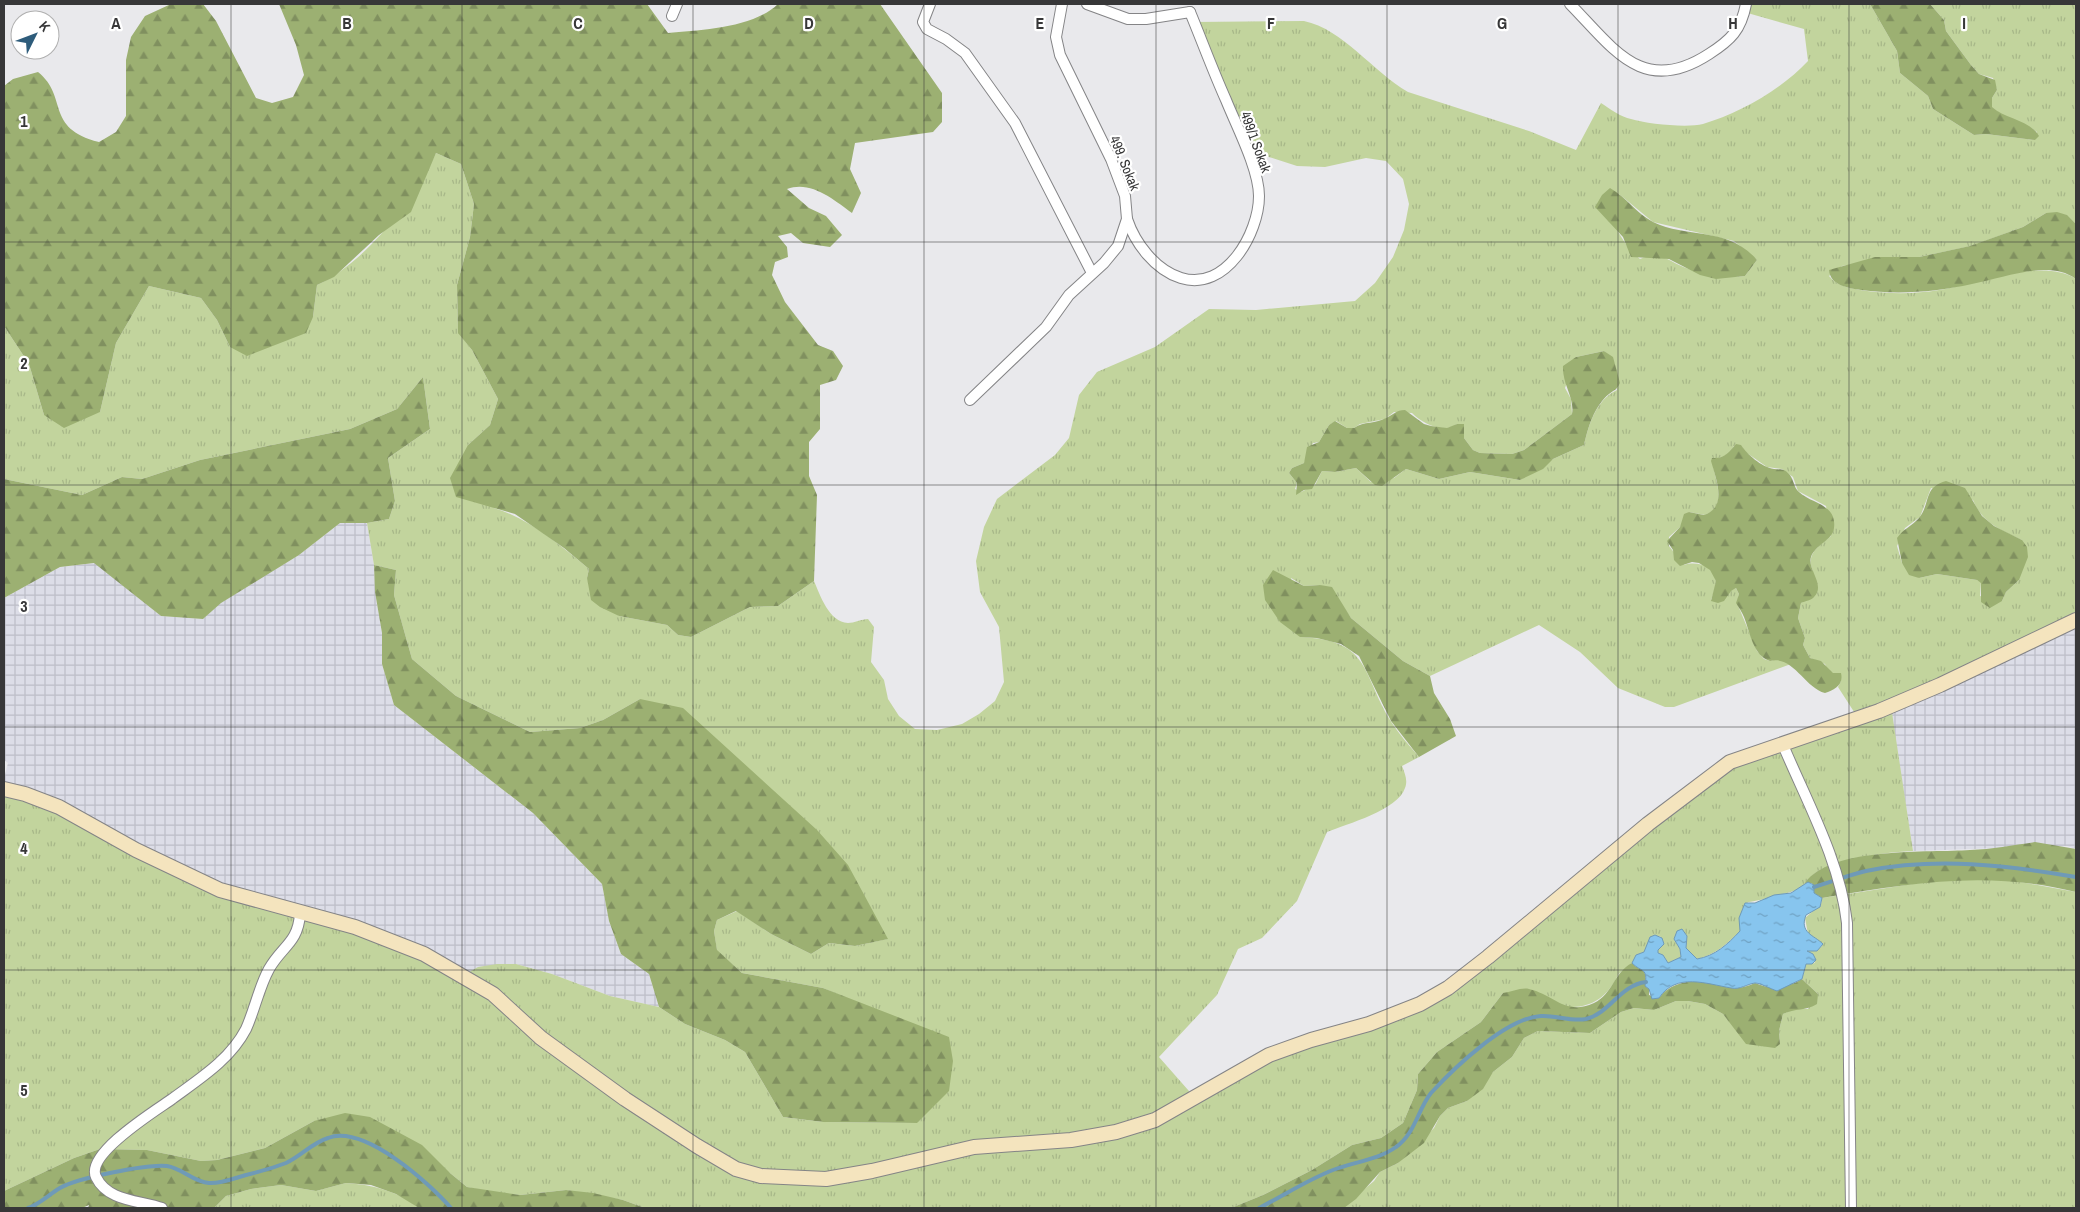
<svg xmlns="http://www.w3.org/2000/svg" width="2080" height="1212" font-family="'Archivo Narrow',sans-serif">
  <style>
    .industrial { fill: url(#industrial-grid) }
    .grass { fill: url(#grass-tufts); fill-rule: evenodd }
    .forest { fill: url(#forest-firs) }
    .water { fill: url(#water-ripples); stroke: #6f9ab7 }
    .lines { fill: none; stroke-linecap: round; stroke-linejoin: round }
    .stream { stroke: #6f9ab7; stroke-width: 4 }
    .street-casing { stroke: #848486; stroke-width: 12 }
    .secondary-casing { stroke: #848486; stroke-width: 16 }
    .street { stroke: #fff; stroke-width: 10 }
    .secondary { stroke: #f4e4be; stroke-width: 14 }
    .grid { fill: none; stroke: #373738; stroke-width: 1; stroke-opacity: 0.55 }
    .labels { text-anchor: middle; stroke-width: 4.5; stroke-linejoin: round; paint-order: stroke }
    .street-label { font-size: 14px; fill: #373738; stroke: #fff }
    .grid-label { font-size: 16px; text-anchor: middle; font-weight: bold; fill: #373738; stroke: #fff; stroke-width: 4.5; stroke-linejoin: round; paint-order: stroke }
  </style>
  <defs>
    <pattern id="industrial-grid" width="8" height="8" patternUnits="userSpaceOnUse" patternTransform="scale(1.25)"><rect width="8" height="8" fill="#dcdde7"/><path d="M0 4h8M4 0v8" fill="none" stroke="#bdbec7"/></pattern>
    <pattern id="grass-tufts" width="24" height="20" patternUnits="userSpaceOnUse" patternTransform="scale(1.25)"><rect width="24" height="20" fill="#c2d49d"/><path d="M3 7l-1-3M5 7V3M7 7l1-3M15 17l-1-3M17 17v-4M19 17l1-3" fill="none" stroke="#a7b788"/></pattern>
    <pattern id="forest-firs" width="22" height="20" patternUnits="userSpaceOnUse" patternTransform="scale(1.25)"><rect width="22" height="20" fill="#9cb072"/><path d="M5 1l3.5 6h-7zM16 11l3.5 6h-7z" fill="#80905f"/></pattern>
    <pattern id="water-ripples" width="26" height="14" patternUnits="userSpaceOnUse" patternTransform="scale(1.25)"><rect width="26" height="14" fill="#87c5ee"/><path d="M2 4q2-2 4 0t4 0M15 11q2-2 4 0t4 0" fill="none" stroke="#6fa1c2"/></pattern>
  </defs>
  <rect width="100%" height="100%" fill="#e9e9ec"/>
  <!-- industrial -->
  <g class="industrial">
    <path d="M340 523H367L374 565 375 592 382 633V664L394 705 533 813 602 884 609 921 621 954 649 974 659 1007 610 996 552 974 516 964 464 975 220 890 4 789V779L8 763 4 760V598L60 567 95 563 161 616 203 619 220 603 299 555Z"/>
    <path d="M2076 620V849L2067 846 1913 851 1890 706Z"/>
  </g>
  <!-- grass -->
  <g class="grass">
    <path d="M1746 4H1870L1897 51 1900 73 1928 96 1933 109 1974 135 1986 134 2035 140 2037 132C2023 121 2005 119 1991 107L1992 98 1997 90 1993 78 1979 74 1971 65 1946 31 1944 20 1930 4H2076V224L2066 215 2046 213 2023 227 1971 246 1919 257H1895L1842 266 1829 276C1838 287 1853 289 1867 291 1891 294 1916 294 1939 290 1978 284 2042 257 2076 279V620L1891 706 1913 851C1882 853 1852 856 1822 869 1810 874 1808 883 1799 889 1795 891 1752 903 1748 902L1741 914 1740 931C1727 944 1715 955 1697 959L1686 948 1687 936 1682 930 1674 939 1680 949 1681 957 1668 963 1663 955 1658 953V950L1664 944 1660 936 1649 944 1644 952 1636 955C1636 965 1621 968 1617 977 1592 1026 1545 1003 1503 993L1481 1022 1437 1052 1418 1074 1417 1090 1403 1123 1381 1138 1352 1145 1312 1170 1263 1195 1231 1208H645L623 1200 566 1190 520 1195 494 1193 467 1187 450 1173 314 1121 265 1148 217 1160 201 1161 147 1150 100 1149 74 1158 4 1191V789L59 807 220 890 355 927 464 975 478 967 497 964H516L552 974 610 996 659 1007 685 1024 725 1040 745 1052 783 1117 823 1122 917 1123 882 1013 823 988 742 973 717 951 714 931 717 920 737 911 771 934 811 954 829 943 855 946 887 939 640 699 603 720 580 728 530 732 456 696 412 659 394 595 396 570 374 565 367 523 389 519 395 501 388 458 430 429 423 377 397 409 350 429 200 460 142 479 122 477 82 495 4 479V326L29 364 44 415 100 412 116 343 149 286 201 298 217 320 230 347 313 317 317 285C366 262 412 202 436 153L461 164 474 204 470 237 457 285 458 332 472 350 498 399 490 425 468 445 494 508C530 519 560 545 589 569L587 578 619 616 667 625 678 635 691 637 750 607 778 606 814 581C820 595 829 622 848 623 854 623 862 619 868 619L874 627 871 662 884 680 888 699 899 716 915 729 937 730 962 724 979 714 995 701 1004 682 999 627 980 592 976 561 984 527 997 499 1055 455 1069 438 1079 395 1097 372 1155 347 1209 309 1256 310 1355 301 1375 283 1393 257 1404 230 1409 204 1403 179 1386 161 1366 158 1325 167 1297 166 1269 157 1242 139 1194 22 1304 21C1343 29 1373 72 1408 92L1529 131 1576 150 1601 103C1610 109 1621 117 1631 119 1647 124 1687 128 1703 124 1740 113 1782 89 1808 61L1804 29 1744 12ZM1619 194 1653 222 1734 241 1757 260 1745 276C1728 278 1706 275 1689 269 1671 264 1663 250 1640 259 1627 249 1623 239 1614 225ZM1604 351C1617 360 1618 376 1617 390 1596 400 1589 424 1584 445L1553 459 1520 480 1470 472 1439 479 1406 469 1394 478 1371 482 1356 468 1335 472 1322 471 1315 485 1301 492 1295 489 1297 483 1289 473 1292 468 1304 463 1313 443 1319 442 1329 425 1336 421 1347 428H1354L1360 424 1385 419 1394 412 1412 413C1423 424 1444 434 1457 424L1464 427V438L1473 450 1480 453 1512 454 1524 450 1572 414 1571 399 1565 388 1576 357ZM1734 446 1742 447 1744 451 1767 467 1782 469 1793 477 1798 491 1826 506 1831 536C1819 546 1805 554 1813 571L1807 599 1801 603 1798 618 1805 638 1803 645 1810 658 1825 664 1827 669 1841 681 1838 687 1858 718 1730 762 1420 1004 1229 1076 1196 1099 1159 1057 1217 995 1238 949 1262 938 1297 901 1327 832C1347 824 1398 810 1405 788 1408 780 1405 774 1402 766L1419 757C1409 745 1398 733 1390 720 1361 671 1370 640 1300 637L1291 578 1304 586 1320 585 1341 604 1351 618 1403 661 1430 676 1539 625 1580 652 1618 688 1665 707H1674L1791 664 1777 659 1770 661 1764 659 1757 651 1737 603 1739 594 1736 588 1711 600C1713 595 1716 586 1716 581 1714 565 1696 561 1684 565L1669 546V537L1680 527 1689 512 1705 515C1730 506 1713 477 1712 458 1722 459 1729 455 1734 446ZM1931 488 1973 500C1982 523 2001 530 2022 540L2019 580 2006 592 2002 601 1980 596 1981 582 1977 580 1937 574 1919 578 1902 563 1897 546 1905 528 1920 517Z"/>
    <path d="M2004 879 2076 892V1208H1342L1374 1181 1380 1172 1398 1163 1434 1128 1440 1116 1448 1108 1467 1101 1493 1072 1512 1057 1524 1038 1538 1031 1590 1033 1621 1012 1634 1008 1654 1010 1676 1001H1688L1705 1004 1723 1014 1735 1028 1780 1044 1779 1031 1783 1014 1794 1009H1808L1818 994 1802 979 1806 964 1815 963 1807 951H1815L1822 946 1808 934 1805 918 1821 904 1822 898 1938 880Z"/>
    <path d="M346 1183C373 1185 398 1191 419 1208H214L226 1196 251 1189 281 1185 316 1191Z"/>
  </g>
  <!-- forest -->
  <g class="forest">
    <path d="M171 4H203L216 21 256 98 272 103 293 97 304 75 296 45 279 4H647L668 33C701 30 753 28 778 4H880L942 93V122L933 132 855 143 850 169 861 193 852 213C834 200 811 180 787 189L809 208 826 216 842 235 830 247 803 243 791 233 778 236 787 247 788 257 775 262 772 275 785 302 818 345 833 351 843 366 836 380 820 385V429L809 442V476L817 495 814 581 778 606 750 607 691 637 678 635 667 625 619 616 600 607 591 600 587 578 589 569 564 548 515 514 456 497 450 478 468 445 490 425 498 399 472 350 458 333 457 285 470 237 474 204 461 164 436 153 411 212 379 235 334 277 317 285 313 317 306 333 247 356 230 347 217 320 201 298 149 286 116 343 100 412 64 428 44 415 29 364 4 326V86L13 79 38 72C69 97 44 128 99 142L116 132 126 116V60L131 37 145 16Z"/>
    <path d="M1870 4H1930L1944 20 1946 31 1971 65 1979 74 1995 80 1997 90 1992 98V107C2005 119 2030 120 2039 136L2035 140 1986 134 1974 135 1933 109 1928 96 1900 73 1897 51Z"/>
    <path d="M1610 188C1626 197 1636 213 1653 222 1688 239 1728 226 1757 260L1745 276 1716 279 1700 275 1669 259 1631 257 1623 237 1595 207 1602 195Z"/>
    <path d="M2057 212 2067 215 2076 224V279C2066 272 2057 270 2044 270 2019 271 1996 279 1972 284 1935 292 1899 295 1861 290 1848 288 1830 285 1829 270L1875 257H1919L1970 246 2023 227 2046 213Z"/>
    <path d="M1604 351 1613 357 1620 383C1617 390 1614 390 1609 394 1594 406 1588 428 1584 445L1553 459 1543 469 1520 480 1470 472 1439 479 1406 469 1382 486 1375 485 1356 468 1335 472 1322 471 1312 489 1304 490 1296 495 1297 483 1289 473 1292 468 1304 463 1307 447 1319 442 1329 425 1335 421 1347 428H1354C1364 421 1376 424 1386 418 1393 415 1396 410 1405 410L1424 424 1431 426 1447 428 1457 424H1464V438L1473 450 1480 453 1512 454 1524 450 1572 414C1575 398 1562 384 1563 366L1576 357Z"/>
    <path d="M423 377 430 429 388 458 395 501 389 519 367 523H340L299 555 221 603 203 619 161 616 94 563 60 567 4 598V479L82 495 122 477 142 479 200 460 350 429 397 409Z"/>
    <path d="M1736 444 1741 445C1747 454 1761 467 1774 469 1779 470 1783 468 1788 473 1794 478 1793 487 1799 492 1812 504 1837 504 1834 528 1833 540 1815 545 1811 557 1807 569 1826 585 1814 597 1812 600 1805 601 1801 603L1798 618 1805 638 1803 645 1810 658 1821 661 1833 673H1841C1844 685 1834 690 1825 693 1804 687 1793 655 1770 661 1753 656 1750 632 1744 617 1742 612 1739 608 1736 603L1739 594 1736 588 1731 591 1724 601 1718 603 1711 601 1716 581 1710 570 1699 563 1692 562 1680 566 1674 560 1673 550 1667 541 1680 527 1684 514 1689 512 1704 515C1728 507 1716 479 1711 461L1712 458C1725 459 1729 452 1736 444Z"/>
    <path d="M1946 481 1965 488 1982 516 1994 526 2022 540 2027 547 2028 557 2019 580 2006 592 2002 601 1990 608 1981 602V583L1977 580 1937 574 1919 578 1909 575 1902 563 1897 538C1903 529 1912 526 1919 518 1931 503 1923 487 1946 481Z"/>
    <path d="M374 565 396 570 394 595 412 659 456 696 530 732 580 728 603 720 640 699 683 708 817 830 848 865 888 939 855 946 829 943 811 954 771 934 736 911 717 920 714 931 717 950 742 973 823 988 949 1037 953 1061 949 1091 917 1123 823 1122 783 1117 745 1052 725 1040 685 1024 659 1007 649 974 621 954 609 921 602 884 533 813 394 705 382 664V633L375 592Z"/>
    <path d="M1273 570 1304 586 1320 585 1332 587 1351 618 1403 661 1430 676 1434 693 1450 719 1456 736 1419 757 1391 721 1359 656 1341 644 1317 638 1300 637 1280 622 1265 600 1263 585Z"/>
    <path d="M2035 842 2076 849V892C1987 870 1911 883 1822 898L1814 893 1812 883H1805C1831 846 1930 853 1970 850 1992 849 2014 845 2035 842Z"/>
    <path d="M1632 963C1642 973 1648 967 1645 986L1649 989V995L1659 998C1672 979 1700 979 1721 984 1724 985 1728 988 1732 988 1740 989 1748 986 1755 983 1770 990 1788 988 1802 979L1818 994 1817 1004C1806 1011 1795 1008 1783 1014L1779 1031 1780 1044 1775 1048 1746 1044 1723 1014 1705 1004 1688 1001H1676L1654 1010 1634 1008 1621 1012 1590 1033 1538 1031 1524 1038 1512 1057 1493 1072 1483 1089 1467 1101 1448 1108 1440 1116 1424 1143 1398 1163 1380 1172 1356 1199 1344 1208H1231L1263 1195 1312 1170 1352 1145 1381 1138 1403 1123 1417 1090 1418 1074 1437 1052 1481 1022 1503 993C1511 992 1522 987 1529 989 1555 995 1565 1016 1594 1003 1613 994 1614 972 1632 963Z"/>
    <path d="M345 1113 370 1117 422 1145 450 1173 467 1187 520 1195 566 1190 593 1193 623 1200 645 1208H419L396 1194 371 1185 346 1183 316 1191 281 1185 251 1189 226 1196 214 1208H88L89 1205 82 1208H4V1191L74 1158 100 1149 147 1150 201 1161 217 1160 265 1148 314 1121Z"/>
  </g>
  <!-- water -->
  <path class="water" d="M1808 882 1814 885V893L1822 898 1820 907 1806 915C1799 933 1814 935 1823 944L1817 951H1807L1813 954 1816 960 1812 964H1806L1802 979 1777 991C1771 989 1760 983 1755 983 1747 984 1740 990 1731 988 1707 984 1676 972 1659 998L1652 999 1649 989 1645 986C1648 967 1642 973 1632 963L1636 955 1644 952 1650 937 1655 935 1662 938 1664 944 1658 950V953L1663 955 1668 963 1681 957 1680 949 1674 939 1677 931 1682 929 1687 936 1686 948 1697 959C1715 956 1728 944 1740 931L1739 918 1745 903H1755L1774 895 1791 893Z"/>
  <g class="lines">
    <!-- stream -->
    <g class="stream">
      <path d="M1814 887C1831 882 1849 875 1866 871 1936 857 2007 865 2076 877"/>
      <path d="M28 1208C40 1204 48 1195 60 1188 77 1178 147 1164 167 1166 182 1168 193 1182 209 1183 220 1184 235 1178 246 1175 259 1172 273 1168 286 1163 301 1156 312 1143 328 1138 364 1124 429 1183 451 1208"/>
      <path d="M1259 1208C1283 1196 1307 1180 1333 1170 1353 1162 1378 1160 1396 1147 1415 1134 1418 1109 1431 1093 1454 1068 1506 1018 1541 1016 1555 1015 1571 1022 1586 1019 1610 1013 1620 985 1646 982"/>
    </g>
    <defs>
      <g id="street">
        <path d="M930 4 923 22 927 29 946 39 965 53 1015 123 1092 273"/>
        <path d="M1087 4 1128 19H1146L1190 12"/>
        <path d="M1570 4C1614 49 1643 97 1709 54 1731 40 1741 30 1746 4"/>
        <path d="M672 16 677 4"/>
        <path d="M1127 219C1135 243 1155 270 1181 278 1226 292 1259 233 1259 196 1259 169 1236 125 1226 100 1213 71 1202 41 1190 12"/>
        <path d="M970 400 1046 327 1069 295 1104 263 1118 246 1127 219 1125 196 1111 159 1060 55 1056 37 1062 4"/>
        <path d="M1783 745C1807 802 1840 861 1847 923L1851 1208"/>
        <path d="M162 1208C140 1200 108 1202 96 1177 85 1154 155 1111 172 1099 199 1079 230 1060 246 1029 255 1009 259 987 269 969 282 946 298 943 300 914"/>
      </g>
      <path id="secondary" d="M4 789 25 794 59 807 136 850 220 890 355 927 424 954 493 994 541 1038 625 1099 697 1146 736 1169 761 1176 826 1179 872 1171 974 1147 1071 1140 1116 1132 1155 1120 1269 1055 1311 1040 1369 1024 1420 1004 1448 988 1488 957 1648 824 1730 762 1879 711 1940 685 2076 620"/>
    </defs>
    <!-- street casing -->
    <use href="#street" class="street-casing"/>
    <!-- secondary casing -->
    <use href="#secondary" class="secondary-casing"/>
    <!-- street -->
    <use href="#street" class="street"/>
    <!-- secondary -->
    <use href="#secondary" class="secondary"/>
  </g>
  <!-- grid -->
  <path class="grid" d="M231 4V1208M462 4V1208M693 4V1208M924 4V1208M1156 4V1208M1387 4V1208M1618 4V1208M1849 4V1208M4 242H2076M4 485H2076M4 727H2076M4 970H2076"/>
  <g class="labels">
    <!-- street labels -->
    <g class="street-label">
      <text transform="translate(1256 142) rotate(70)" y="5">499/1 Sokak</text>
      <text transform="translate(1125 163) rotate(68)" y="5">499. Sokak</text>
    </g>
  </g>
  <g class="grid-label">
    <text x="116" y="29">A</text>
    <text x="347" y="29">B</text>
    <text x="578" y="29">C</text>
    <text x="809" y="29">D</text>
    <text x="1040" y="29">E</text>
    <text x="1271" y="29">F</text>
    <text x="1502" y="29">G</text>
    <text x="1733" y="29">H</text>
    <text x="1964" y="29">I</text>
    <text x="24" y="127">1</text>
    <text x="24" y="369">2</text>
    <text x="24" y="612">3</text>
    <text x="24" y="854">4</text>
    <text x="24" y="1096">5</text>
  </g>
  <!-- border -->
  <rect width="2080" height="1212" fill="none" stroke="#373738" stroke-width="10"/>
  <!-- north arrow -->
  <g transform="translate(35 35) rotate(48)"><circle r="24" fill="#ffffff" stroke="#afafaf"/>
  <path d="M0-4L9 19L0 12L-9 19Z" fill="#2e5c7b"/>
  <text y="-8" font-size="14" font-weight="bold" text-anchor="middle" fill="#373738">K</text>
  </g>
</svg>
